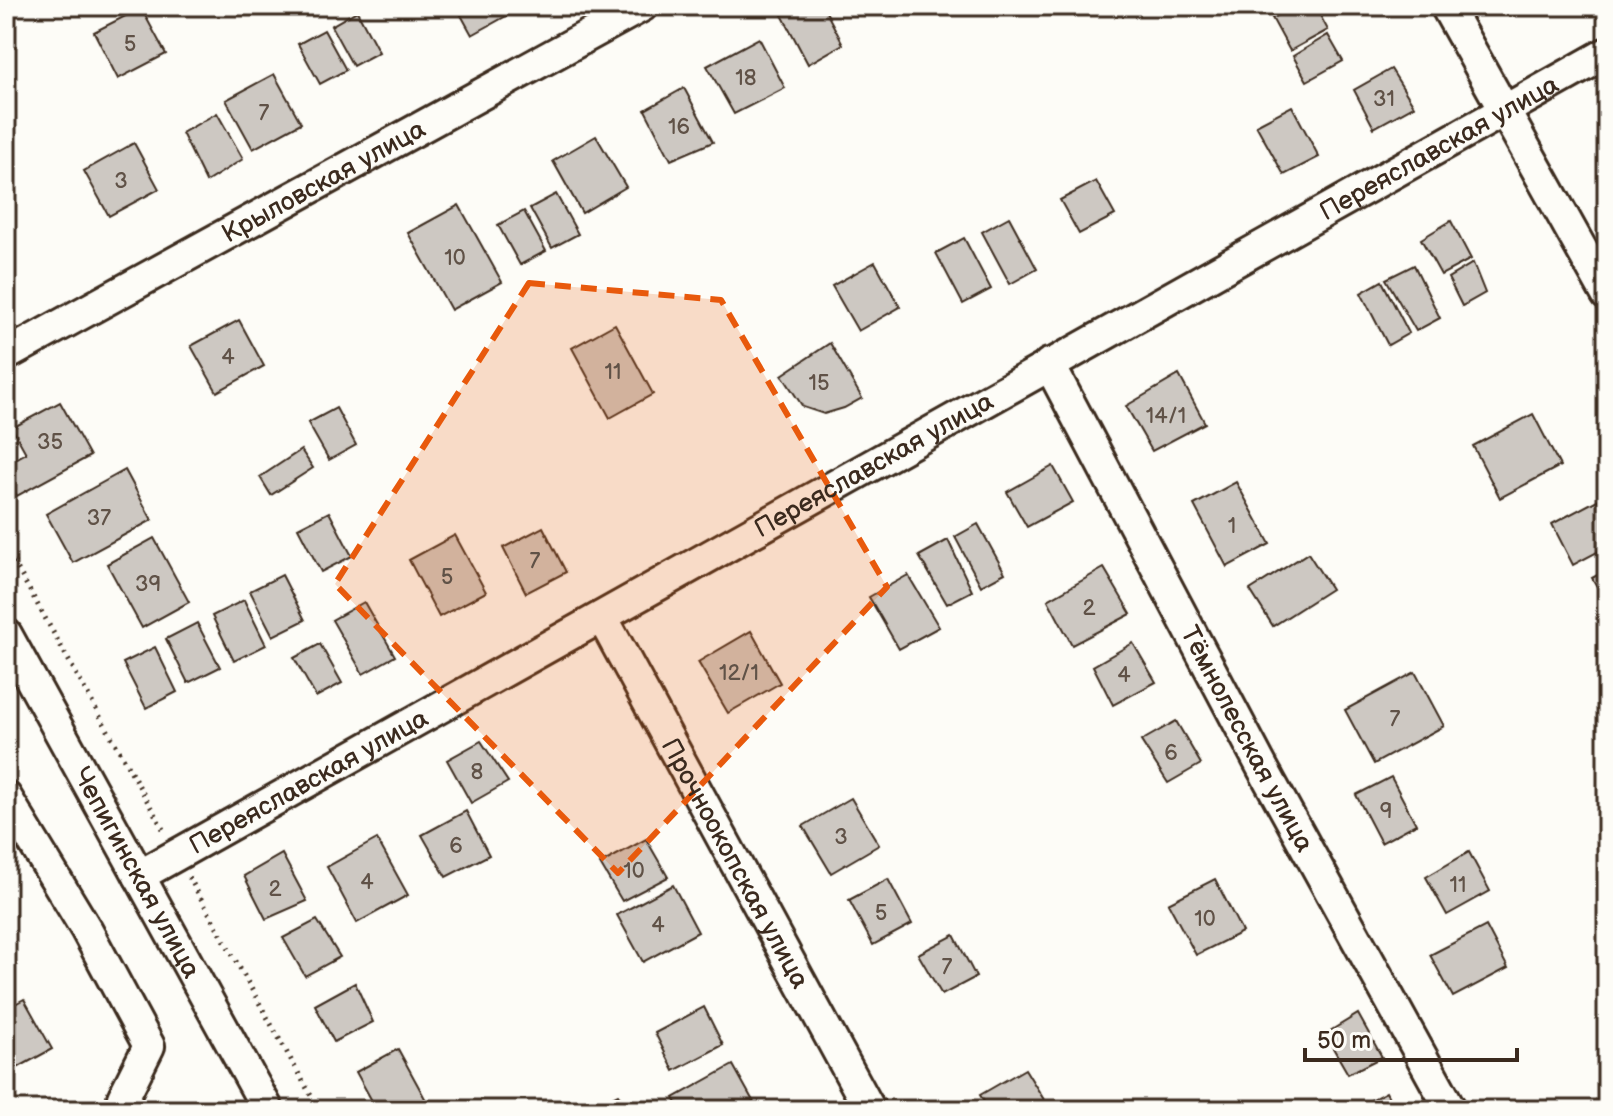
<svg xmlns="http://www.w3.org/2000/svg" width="1613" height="1116" font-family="'Balsamiq Sans',sans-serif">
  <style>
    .building { fill: #cdc8c2; stroke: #3b2a1e; stroke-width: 2 }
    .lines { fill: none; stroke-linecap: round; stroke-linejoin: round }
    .minor-casing { stroke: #3b2a1e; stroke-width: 36 }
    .path { stroke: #3b2a1e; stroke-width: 5; stroke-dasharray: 2 6; stroke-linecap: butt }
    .minor { stroke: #fdfcf7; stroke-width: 30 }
    .marked { fill: #e8590c; fill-opacity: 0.2; stroke: #e8590c; stroke-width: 6; stroke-dasharray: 16 10; stroke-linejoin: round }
    .labels { text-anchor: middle; stroke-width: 6; stroke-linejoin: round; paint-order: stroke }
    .number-label { font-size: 22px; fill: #605247 }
    .street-label { font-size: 26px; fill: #3b2a1e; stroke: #fdfcf7 }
  </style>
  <rect width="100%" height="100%" fill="#fdfcf7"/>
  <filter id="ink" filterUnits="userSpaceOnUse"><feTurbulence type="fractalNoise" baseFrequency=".0125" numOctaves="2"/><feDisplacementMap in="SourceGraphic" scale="16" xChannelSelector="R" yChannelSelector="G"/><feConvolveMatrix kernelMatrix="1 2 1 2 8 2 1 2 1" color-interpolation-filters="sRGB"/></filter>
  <g filter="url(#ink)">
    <!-- building -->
    <g class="building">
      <path d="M456 6H524L472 35Z"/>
      <path d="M794 6H823L843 44 808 64 781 13Z"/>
      <path d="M1295 6H1315L1328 30 1290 51 1272 18Z"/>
      <path d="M141 8 166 54 118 79 94 32Z"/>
      <path d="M357 11 379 52 353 66 331 26Z"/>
      <path d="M324 30 346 70 320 84 298 44Z"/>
      <path d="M1328 35 1343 61 1307 81 1293 56Z"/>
      <path d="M759 38 785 88 734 114 707 66Z"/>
      <path d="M1391 69 1414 106 1374 128 1354 90Z"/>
      <path d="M274 74 301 123 253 149 226 100Z"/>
      <path d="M684 88 713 142 671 160 645 110Z"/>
      <path d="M1292 106 1319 157 1284 175 1256 125Z"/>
      <path d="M217 113 243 159 206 182 182 133Z"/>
      <path d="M596 136 626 187 582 213 553 161Z"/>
      <path d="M134 143 159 189 109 216 84 171Z"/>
      <path d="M1096 181 1115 215 1079 234 1060 200Z"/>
      <path d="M556 194 578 234 552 248 530 208Z"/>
      <path d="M459 205 502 282 451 310 408 233Z"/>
      <path d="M524 211 546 251 520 265 498 225Z"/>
      <path d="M1009 217 1037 269 1010 284 982 232Z"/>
      <path d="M1451 221 1471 259 1441 275 1421 239Z"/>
      <path d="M964 238 991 289 963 304 936 253Z"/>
      <path d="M875 262 900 307 858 331 832 286Z"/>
      <path d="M1473 263 1485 293 1462 306 1448 278Z"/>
      <path d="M1414 265 1440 318 1416 331 1386 279Z"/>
      <path d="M1382 281 1409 333 1388 345 1361 293Z"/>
      <path d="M239 320 264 366 217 392 191 346Z"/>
      <path d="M615 324 653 394 610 418 572 348Z"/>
      <path d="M830 343 862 398 844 408 824 414 803 407 782 375Z"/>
      <path d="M1179 375 1205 423 1152 451 1126 406Z"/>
      <path d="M60 402 90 456 17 496 6 476V464L26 453 12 428Z"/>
      <path d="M336 408 356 445 329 460 308 423Z"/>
      <path d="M1533 414 1560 466 1500 498 1473 446Z"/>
      <path d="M301 450 313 468 271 495 260 477Z"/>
      <path d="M1053 466 1073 502 1027 527 1007 492Z"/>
      <path d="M125 470 152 520 73 563 46 514Z"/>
      <path d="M1236 482 1270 544 1227 567 1194 505Z"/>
      <path d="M1605 496 1607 547 1573 565 1552 524Z"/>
      <path d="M329 512 352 556 321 572 298 528Z"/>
      <path d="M978 524 1005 573 981 586 955 537Z"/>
      <path d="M543 527 566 572 526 593 503 548Z"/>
      <path d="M455 535 486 592 439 617 409 560Z"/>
      <path d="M154 538 189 602 142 628 107 564Z"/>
      <path d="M948 540 972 591 947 604 919 556Z"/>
      <path d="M1308 553 1331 589 1273 626 1250 590Z"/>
      <path d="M1104 568 1131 614 1072 645 1048 600Z"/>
      <path d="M1607 570V604L1592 578Z"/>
      <path d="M282 575 305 620 273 636 250 591Z"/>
      <path d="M908 575 939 627 899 649 869 597Z"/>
      <path d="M244 600 266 645 234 661 212 616Z"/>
      <path d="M364 602 395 656 363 674 332 620Z"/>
      <path d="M197 623 220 667 188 683 166 639Z"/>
      <path d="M751 631 780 683 728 713 698 662Z"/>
      <path d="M1133 643 1156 682 1113 705 1093 666Z"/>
      <path d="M320 644 342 683 316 697 294 658Z"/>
      <path d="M155 647 177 692 146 708 123 663Z"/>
      <path d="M1415 672 1444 726 1374 764 1345 710Z"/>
      <path d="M1176 721 1201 764 1168 783 1141 741Z"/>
      <path d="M481 741 508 782 471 803 447 760Z"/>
      <path d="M1391 777 1416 824 1381 843 1356 795Z"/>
      <path d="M851 798 879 845 831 873 803 826Z"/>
      <path d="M466 811 489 855 446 877 422 835Z"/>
      <path d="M377 839 408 895 357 923 327 867Z"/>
      <path d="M646 839 668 877 622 901 600 864Z"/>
      <path d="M1469 852 1490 891 1447 915 1426 877Z"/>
      <path d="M282 854 307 901 266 919 244 876Z"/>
      <path d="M888 879 912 924 873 945 849 900Z"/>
      <path d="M1215 879 1242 932 1196 955 1168 903Z"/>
      <path d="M673 885 698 932 643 962 617 915Z"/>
      <path d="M317 920 340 957 305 976 283 938Z"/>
      <path d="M1486 926 1508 968 1453 997 1430 955Z"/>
      <path d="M954 935 976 977 942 995 918 954Z"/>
      <path d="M355 983 373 1022 334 1042 315 1005Z"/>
      <path d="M24 999 52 1049 8 1073 6 1009Z"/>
      <path d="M704 1007 723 1045 674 1071 655 1033Z"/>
      <path d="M1358 1014 1382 1057 1348 1074 1325 1034Z"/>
      <path d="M398 1049 427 1102 412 1110H377L356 1072Z"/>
      <path d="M733 1065 758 1110H681L674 1098Z"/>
      <path d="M1025 1069 1046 1103 1035 1110H989L980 1095Z"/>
      <path d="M1386 1092 1395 1110H1352Z"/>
      <path d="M618 1094 627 1110H587Z"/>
    </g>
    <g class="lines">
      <defs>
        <g id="minor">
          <path d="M1446 6 1607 295"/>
          <path id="s1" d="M6 355 642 6"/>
          <path id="s2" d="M1049 364 1263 769 1451 1110"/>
          <path id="s3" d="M602 617 870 1110"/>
          <path id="s4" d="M6 634 268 1110"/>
          <path d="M6 797 86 929 149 1046 123 1098 129 1110"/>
          <path id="s5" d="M139 876 1607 53"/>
        </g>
      </defs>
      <!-- minor casing -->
      <use href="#minor" class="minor-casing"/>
      <!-- path -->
      <g class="path">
        <path d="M6 548 163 829"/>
        <path d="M189 877 319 1110"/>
      </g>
      <!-- minor -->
      <use href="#minor" class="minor"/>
    </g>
  </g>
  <!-- marked area -->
  <path class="marked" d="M529 283 721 300 887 587 618 873 335 584Z"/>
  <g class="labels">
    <!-- number labels -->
    <g class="number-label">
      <text x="130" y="51">5</text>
      <text x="746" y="85">18</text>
      <text x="1384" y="106">31</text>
      <text x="264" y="120">7</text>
      <text x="679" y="134">16</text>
      <text x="121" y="188">3</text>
      <text x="455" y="265">10</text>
      <text x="228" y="364">4</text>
      <text x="613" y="379">11</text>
      <text x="819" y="390">15</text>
      <text x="1166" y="423">14/1</text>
      <text x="50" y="449">35</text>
      <text x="99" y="525">37</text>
      <text x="1232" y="533">1</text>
      <text x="535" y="568">7</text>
      <text x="447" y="584">5</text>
      <text x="148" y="591">39</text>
      <text x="1089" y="615">2</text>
      <text x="739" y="680">12/1</text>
      <text x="1124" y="682">4</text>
      <text x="1395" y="726">7</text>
      <text x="1171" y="760">6</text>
      <text x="477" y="779">8</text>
      <text x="1386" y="818">9</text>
      <text x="841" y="844">3</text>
      <text x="456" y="853">6</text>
      <text x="634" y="878">10</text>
      <text x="367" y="889">4</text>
      <text x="1458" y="892">11</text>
      <text x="275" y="896">2</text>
      <text x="881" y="920">5</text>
      <text x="1205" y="926">10</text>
      <text x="658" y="932">4</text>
      <text x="947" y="974">7</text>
    </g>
    <!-- street labels -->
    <g class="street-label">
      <text dy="9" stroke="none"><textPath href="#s5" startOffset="1490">Переяславская улица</textPath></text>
      <text dy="9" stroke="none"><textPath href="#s1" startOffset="362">Крыловская улица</textPath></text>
      <text dy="9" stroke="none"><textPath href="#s5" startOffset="842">Переяславская улица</textPath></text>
      <text dy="9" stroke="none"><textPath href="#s2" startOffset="424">Тёмнолесская улица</textPath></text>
      <text dy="9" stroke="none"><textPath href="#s5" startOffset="194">Переяславская улица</textPath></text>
      <text dy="9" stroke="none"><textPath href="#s3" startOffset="280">Прочноокопская улица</textPath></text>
      <text dy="9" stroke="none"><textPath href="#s4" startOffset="272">Чепигинская улица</textPath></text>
    </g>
  </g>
  <!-- margin -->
  <rect width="1613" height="1116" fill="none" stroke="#fdfcf7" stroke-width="32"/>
  <rect x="16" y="16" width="1581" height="1084" fill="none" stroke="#3b2a1e" stroke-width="3" filter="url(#ink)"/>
  <!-- scale -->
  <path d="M1305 1048v12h212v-12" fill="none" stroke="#3b2a1e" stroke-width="4"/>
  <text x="1317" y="1048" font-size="24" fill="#3b2a1e" stroke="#fdfcf7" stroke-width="6" paint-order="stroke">50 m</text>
</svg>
